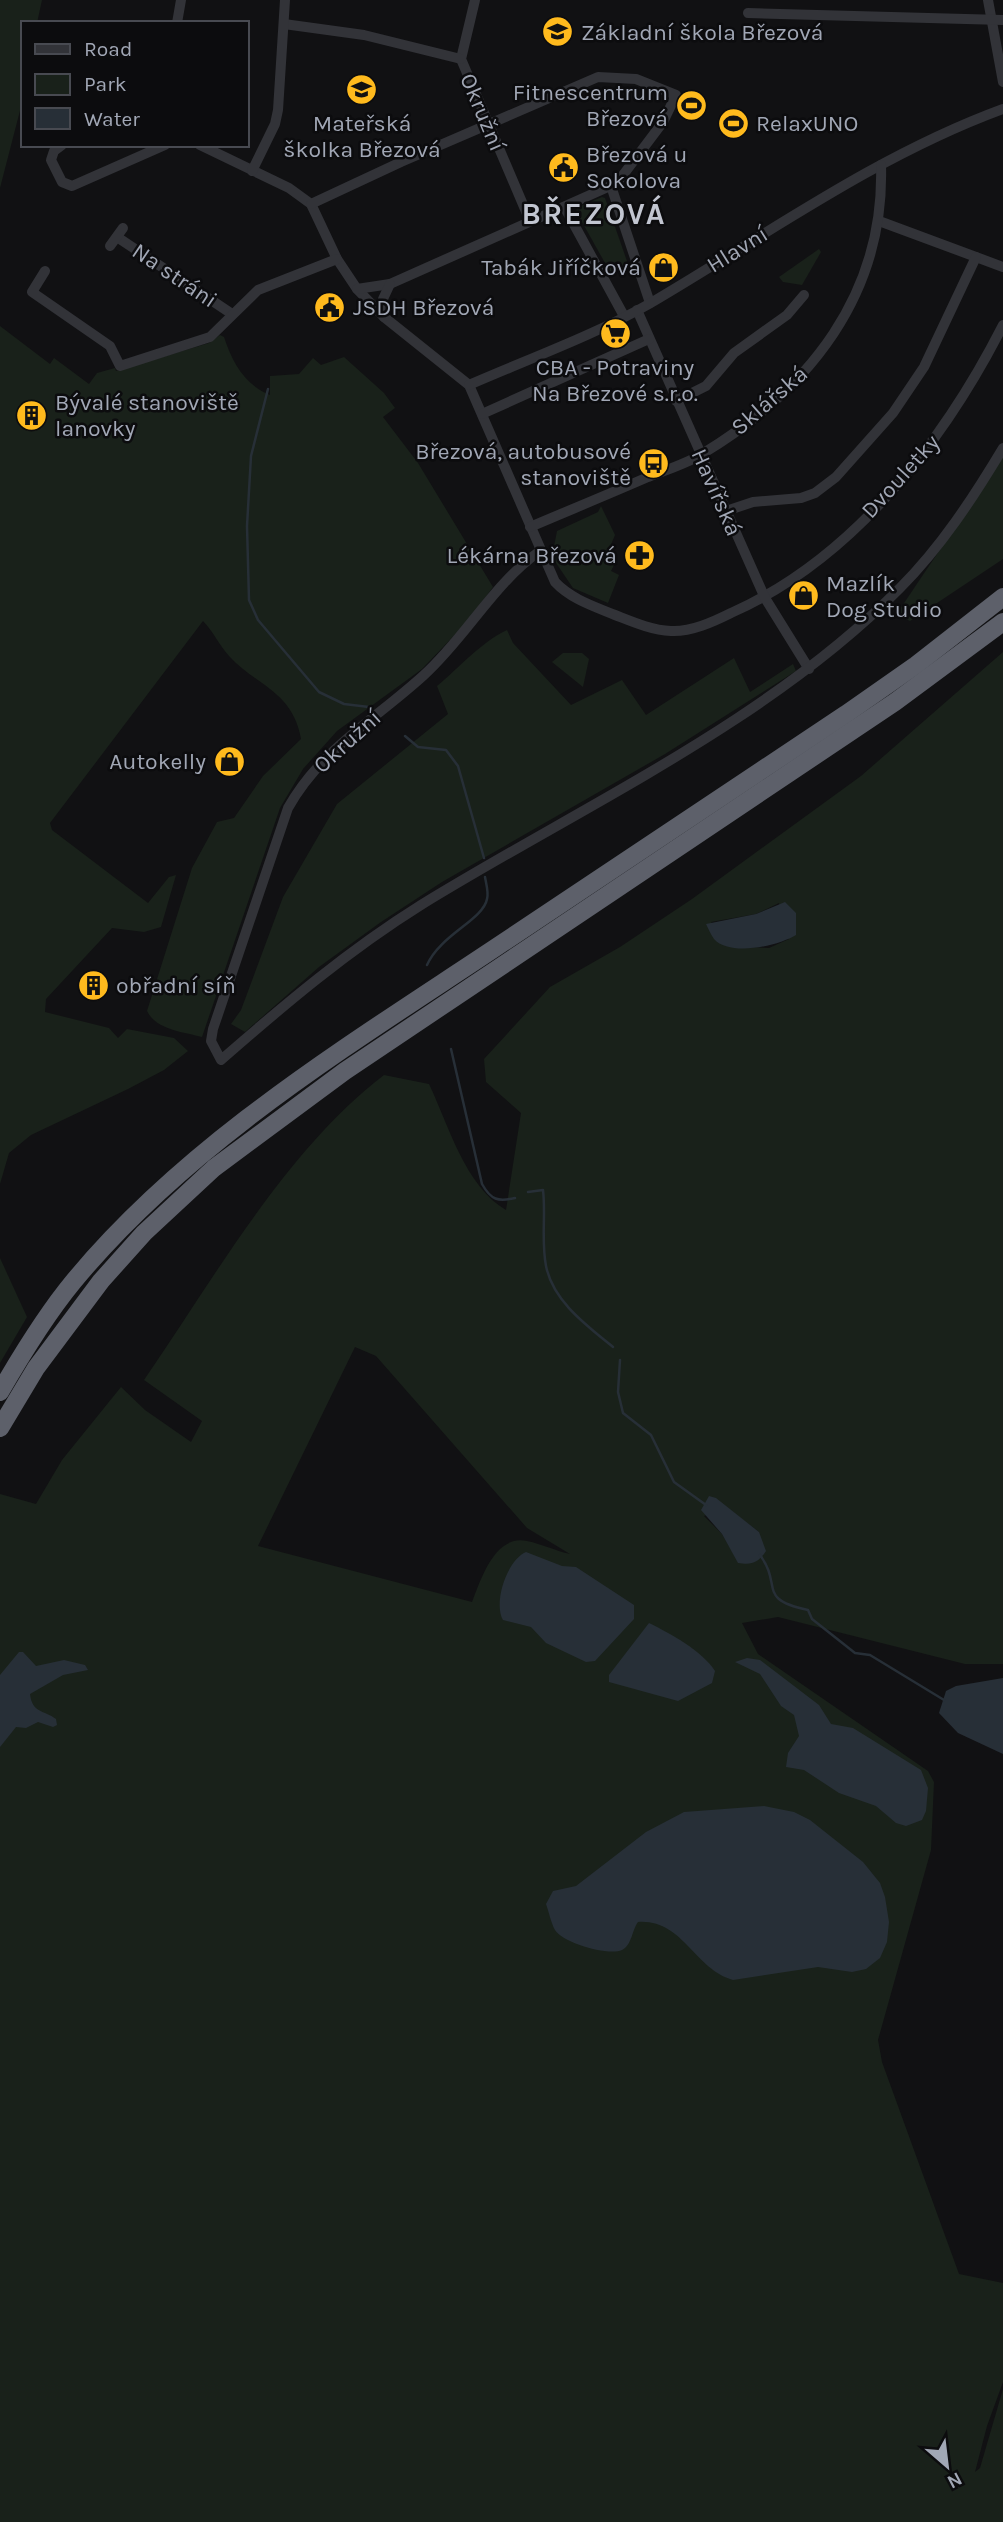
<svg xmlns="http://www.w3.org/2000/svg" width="1003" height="2522" font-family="Karla,sans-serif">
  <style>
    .green { fill: #19211a; fill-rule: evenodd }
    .water { fill: #272f37 }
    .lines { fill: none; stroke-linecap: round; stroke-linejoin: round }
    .stream { stroke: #272f37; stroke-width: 2.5 }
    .street { stroke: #323338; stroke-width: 10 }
    .highway { stroke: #5d606a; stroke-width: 18 }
    .labels { text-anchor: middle; stroke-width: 5; stroke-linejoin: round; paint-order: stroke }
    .poi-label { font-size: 23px; fill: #a1a7b5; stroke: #0c0c0e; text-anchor: start }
    .street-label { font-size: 23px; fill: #a1a7b5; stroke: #0c0c0e }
    .district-label { font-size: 30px; font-weight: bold; letter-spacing: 2px; fill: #c2c6d1; stroke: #0c0c0e }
  </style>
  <rect width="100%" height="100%" fill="#111113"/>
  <!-- green -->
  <g class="green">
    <path d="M0 0H42L37 23H23V99L0 188Z"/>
    <path d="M602 197 605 198 628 264 610 272 577 213 576 208Z"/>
    <path d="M819 249 821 252 802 285 783 282 779 277Z"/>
    <path d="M0 326 50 364 54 358 89 384 97 373 115 368 116 371 209 343 220 335 224 337C232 362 245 385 270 395V376L299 374 313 358 321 365 344 357 384 393 395 408 383 417 418 463 493 587 468 621 422 669 337 731 303 769 280 808 202 1037C184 1032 156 1030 147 1011L192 868 217 822 234 818 263 776 301 739C293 691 255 685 229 656 219 645 213 631 203 621L50 823 52 830 148 903 169 877 176 875 161 927 144 932 112 928 46 999 45 1012 109 1028 118 1038 127 1029 174 1038 188 1051 164 1070 128 1089 31 1135 9 1153 0 1184Z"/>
    <path d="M1003 456V559L910 621 896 615Z"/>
    <path d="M601 506 615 535 607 554 617 559 611 571 619 575 608 603 573 588 552 557 557 531 598 512Z"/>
    <path d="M507 630 513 643 571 705 622 680 646 715 734 658 750 692 793 664 796 671 665 754 442 882 381 922 319 967 245 1032 231 1024 241 1010 283 897 337 804 448 714 437 686C460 667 480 643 507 630Z"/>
    <path d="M1003 652V1664H965L778 1617 742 1623 758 1654 928 1771 934 1782 931 1850 878 2040 882 2062 959 2274 1003 2283V2382L987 2426 975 2472 980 2468 1003 2389V2522H0V1494L36 1504 62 1460 121 1387 145 1410 191 1442 202 1421 144 1380C215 1277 285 1151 384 1075L429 1084C449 1126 465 1186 506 1210L521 1113 486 1082 484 1059 550 987 620 947 692 899 861 776ZM779 903 789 939 769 948 730 946 711 922 756 914ZM355 1347 376 1356 527 1528 570 1554C556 1551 542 1544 527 1541 495 1534 481 1579 472 1602L258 1546ZM727 1508 759 1532 739 1563 722 1534 704 1516Z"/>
    <path d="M563 653H582L589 659 583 687 552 662Z"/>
    <path d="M0 1258 27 1317 0 1363Z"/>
  </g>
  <!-- water -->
  <g class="water">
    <path d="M785 902 796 913V935C778 946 730 957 714 939 711 935 708 928 706 924L756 914Z"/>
    <path d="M709 1496 716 1498 759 1532 766 1551C758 1563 753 1565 738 1563L722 1534 701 1510Z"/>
    <path d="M526 1552 562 1566 576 1567 634 1605V1619L595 1661 586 1662 546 1643 531 1627 503 1620C493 1603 507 1560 526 1552Z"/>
    <path d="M649 1623C671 1634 701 1650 715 1671L712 1683 678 1701 609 1682V1675Z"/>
    <path d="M19 1652H23L36 1666 64 1660 85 1665 88 1670 63 1675 30 1694C32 1713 44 1710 56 1719L57 1725 53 1727 38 1722 26 1728 16 1727 0 1747V1675Z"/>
    <path d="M747 1658 760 1660 819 1705 831 1724 853 1728 921 1770 928 1788 926 1811 922 1820 906 1826 896 1823 876 1806 839 1793 804 1770 786 1767 788 1753 799 1736 794 1715 781 1706 760 1674 735 1662Z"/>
    <path d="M1003 1678V1754L958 1733 939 1713 946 1691 956 1686Z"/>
    <path d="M764 1806 794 1812 810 1820 863 1862 880 1883 885 1897 889 1922 887 1942 880 1958 866 1969 852 1972 818 1967 733 1980C695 1970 683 1919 638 1922 632 1930 632 1945 622 1950 608 1956 563 1943 555 1930 551 1923 549 1912 546 1904L553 1891 576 1886 646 1832 684 1812Z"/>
  </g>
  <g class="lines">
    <!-- stream -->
    <g class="stream">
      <path d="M268 389 251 456 247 526 249 600 258 620 319 692 344 704 369 707"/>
      <path d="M405 736 418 747 446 750 458 766 484 858"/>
      <path d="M427 965C440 935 483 920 487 899 489 893 486 883 485 877"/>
      <path d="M451 1049 482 1184C491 1200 498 1202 515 1198"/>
      <path d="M528 1192 543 1190C546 1215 541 1241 546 1266 553 1301 586 1325 613 1347"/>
      <path d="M620 1360 618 1392 623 1413 651 1435 674 1482 706 1505"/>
      <path d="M760 1555C783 1586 756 1599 808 1610L812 1619 855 1653 870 1655 944 1700"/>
    </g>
    <!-- street -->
    <g class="street">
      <path d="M475 0 461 59 530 221"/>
      <path d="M988 0 1003 82"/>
      <path d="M748 13 1003 20"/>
      <path d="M177 23 181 0"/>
      <path d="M284 24 364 35 461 59"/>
      <path d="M62 145 54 151 51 160 62 182 72 186 165 145"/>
      <path d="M200 145 289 188 311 204 337 259 357 289 384 317 469 385 555 582C571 599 593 606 615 615 633 622 651 630 671 631 691 632 713 622 731 613 853 559 944 441 1003 325"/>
      <path d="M252 171 275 124 278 110 285 0"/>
      <path d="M611 186 650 303"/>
      <path d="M311 204 401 162 598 77 636 79 676 95 663 122 617 183 390 284 357 289"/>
      <path d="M565 208 624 316"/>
      <path d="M879 221 1003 267"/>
      <path d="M117 237 232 314"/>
      <path d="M110 246 123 228"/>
      <path d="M45 271 32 292 110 346 120 366 210 337 258 290 337 259"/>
      <path d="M637 310 765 598 809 669"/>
      <path d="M384 317 383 299 390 284"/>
      <path d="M469 385C526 360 595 335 649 304 765 236 875 156 1003 109"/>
      <path d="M676 401 706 386 734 353 787 315 804 295"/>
      <path d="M482 414 649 339"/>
      <path d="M726 511 753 502 801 498 815 493 836 477 893 413 924 367 976 257"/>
      <path d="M530 527C570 510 609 494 648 477 666 470 686 464 702 454 810 389 885 294 881 165"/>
      <path d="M540 551C494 583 466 637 424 675 376 719 321 749 288 808L213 1029 211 1041 221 1060C285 1004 349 950 421 905 580 807 768 722 900 588 941 547 973 498 1003 448"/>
    </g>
    <!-- highway -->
    <g class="highway">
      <path d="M0 1392C22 1354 45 1316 73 1282 186 1145 343 1049 489 952 608 873 727 793 846 714L916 665 1003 597"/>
      <path d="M0 1428 36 1368 101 1281 144 1233 214 1168 345 1071 895 702 1003 622"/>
    </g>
  </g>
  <!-- icons -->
  <defs>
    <symbol id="school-disc" viewBox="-11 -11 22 22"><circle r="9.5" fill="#ffba1d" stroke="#0c0c0e"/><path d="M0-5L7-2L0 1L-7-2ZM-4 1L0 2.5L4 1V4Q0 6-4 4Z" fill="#111"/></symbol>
    <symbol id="stadium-disc" viewBox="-11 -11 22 22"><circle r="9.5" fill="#ffba1d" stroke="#0c0c0e"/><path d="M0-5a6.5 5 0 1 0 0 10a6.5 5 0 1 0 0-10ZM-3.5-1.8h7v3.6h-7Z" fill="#111"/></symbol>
    <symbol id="civic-disc" viewBox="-11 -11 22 22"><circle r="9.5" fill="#ffba1d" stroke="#0c0c0e"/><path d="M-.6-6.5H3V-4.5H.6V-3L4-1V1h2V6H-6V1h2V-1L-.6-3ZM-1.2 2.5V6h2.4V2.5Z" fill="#111"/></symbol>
    <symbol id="shop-disc" viewBox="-11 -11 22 22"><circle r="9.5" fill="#ffba1d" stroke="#0c0c0e"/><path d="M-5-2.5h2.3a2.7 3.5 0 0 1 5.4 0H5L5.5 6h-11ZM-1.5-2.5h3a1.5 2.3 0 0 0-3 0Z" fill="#111"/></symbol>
    <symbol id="supermarket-disc" viewBox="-11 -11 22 22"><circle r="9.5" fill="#ffba1d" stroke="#0c0c0e"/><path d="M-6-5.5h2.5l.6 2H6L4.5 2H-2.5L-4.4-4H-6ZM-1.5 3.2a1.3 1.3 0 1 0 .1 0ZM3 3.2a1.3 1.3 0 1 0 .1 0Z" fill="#111"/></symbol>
    <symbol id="building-disc" viewBox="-11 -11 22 22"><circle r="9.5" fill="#ffba1d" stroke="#0c0c0e"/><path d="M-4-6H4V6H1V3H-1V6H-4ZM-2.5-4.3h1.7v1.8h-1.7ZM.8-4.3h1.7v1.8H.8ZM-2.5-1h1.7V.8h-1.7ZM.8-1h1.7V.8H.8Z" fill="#111"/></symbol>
    <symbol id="bus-disc" viewBox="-11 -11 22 22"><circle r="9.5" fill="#ffba1d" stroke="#0c0c0e"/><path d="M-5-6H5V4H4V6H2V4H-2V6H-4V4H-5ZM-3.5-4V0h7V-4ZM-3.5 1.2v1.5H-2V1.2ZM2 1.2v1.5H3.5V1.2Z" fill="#111"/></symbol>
    <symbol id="pharmacy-disc" viewBox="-11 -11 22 22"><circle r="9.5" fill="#ffba1d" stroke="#0c0c0e"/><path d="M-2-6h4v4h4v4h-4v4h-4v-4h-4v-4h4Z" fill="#111"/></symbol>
  </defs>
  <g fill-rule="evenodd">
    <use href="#school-disc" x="540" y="14" width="35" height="35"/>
    <use href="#school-disc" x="344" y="72" width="35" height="35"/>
    <use href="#stadium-disc" x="674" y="88" width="35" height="35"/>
    <use href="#stadium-disc" x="716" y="106" width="35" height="35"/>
    <use href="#civic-disc" x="546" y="150" width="35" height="35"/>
    <use href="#shop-disc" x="646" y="250" width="35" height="35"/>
    <use href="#civic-disc" x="312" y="290" width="35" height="35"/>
    <use href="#supermarket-disc" x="598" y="316" width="35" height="35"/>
    <use href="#building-disc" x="14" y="398" width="35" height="35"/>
    <use href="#bus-disc" x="636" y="446" width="35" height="35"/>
    <use href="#pharmacy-disc" x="622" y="538" width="35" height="35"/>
    <use href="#shop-disc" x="786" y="578" width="35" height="35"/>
    <use href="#shop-disc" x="212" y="744" width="35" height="35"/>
    <use href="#building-disc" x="76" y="968" width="35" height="35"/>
  </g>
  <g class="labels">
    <!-- poi labels -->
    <g class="poi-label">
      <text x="581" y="40">Základní škola Březová</text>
      <text x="668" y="100" text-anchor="end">Fitnescentrum<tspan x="668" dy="26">Březová</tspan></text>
      <text x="362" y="131" text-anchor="middle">Mateřská<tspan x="362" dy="26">školka Březová</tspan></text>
      <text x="756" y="131">RelaxUNO</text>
      <text x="586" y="162">Březová u<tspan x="586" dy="26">Sokolova</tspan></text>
      <text x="641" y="275" text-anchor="end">Tabák Jiříčková</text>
      <text x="353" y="315">JSDH Březová</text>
      <text x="615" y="375" text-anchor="middle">CBA - Potraviny<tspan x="615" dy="26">Na Březové s.r.o.</tspan></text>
      <text x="55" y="410">Bývalé stanoviště<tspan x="55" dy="26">lanovky</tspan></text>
      <text x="631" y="459" text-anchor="end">Březová, autobusové<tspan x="631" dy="26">stanoviště</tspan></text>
      <text x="617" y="563" text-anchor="end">Lékárna Březová</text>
      <text x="826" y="591">Mazlík<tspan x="826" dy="26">Dog Studio</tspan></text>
      <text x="206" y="769" text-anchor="end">Autokelly</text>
      <text x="116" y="993">obřadní síň</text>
    </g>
    <!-- street labels -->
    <g class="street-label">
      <text transform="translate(483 112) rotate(67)" y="8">Okružní</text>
      <text transform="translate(737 249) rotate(-32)" y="8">Hlavní</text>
      <text transform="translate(175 275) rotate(34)" y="8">Na stráni</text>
      <text transform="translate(769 400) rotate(-41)" y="8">Sklářská</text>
      <text transform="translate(900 476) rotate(-48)" y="8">Dvouletky</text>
      <text transform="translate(717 492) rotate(66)" y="8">Havířská</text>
      <text transform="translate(347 741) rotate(-42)" y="8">Okružní</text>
    </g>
    <!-- district labels -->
    <g class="district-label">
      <text x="594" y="224">BŘEZOVÁ</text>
    </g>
  </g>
  <!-- legend -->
  <rect x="21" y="21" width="228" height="126" fill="#0c0c0e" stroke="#484a51" stroke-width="2"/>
  <rect x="35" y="44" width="35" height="10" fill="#323338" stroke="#484a51" stroke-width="2"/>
  <text x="84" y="56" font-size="21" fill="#a1a7b5">Road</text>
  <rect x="35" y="74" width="35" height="21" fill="#19211a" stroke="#484a51" stroke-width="2"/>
  <text x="84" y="91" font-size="21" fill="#a1a7b5">Park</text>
  <rect x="35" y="108" width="35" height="21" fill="#272f37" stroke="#484a51" stroke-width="2"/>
  <text x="84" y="126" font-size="21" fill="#a1a7b5">Water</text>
  <!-- north arrow -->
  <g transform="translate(947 2466) rotate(152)" stroke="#0c0c0e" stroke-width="5" paint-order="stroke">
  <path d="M0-5L12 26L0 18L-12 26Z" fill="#a1a7b5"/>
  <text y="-10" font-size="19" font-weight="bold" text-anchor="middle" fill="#a1a7b5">N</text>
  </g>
</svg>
